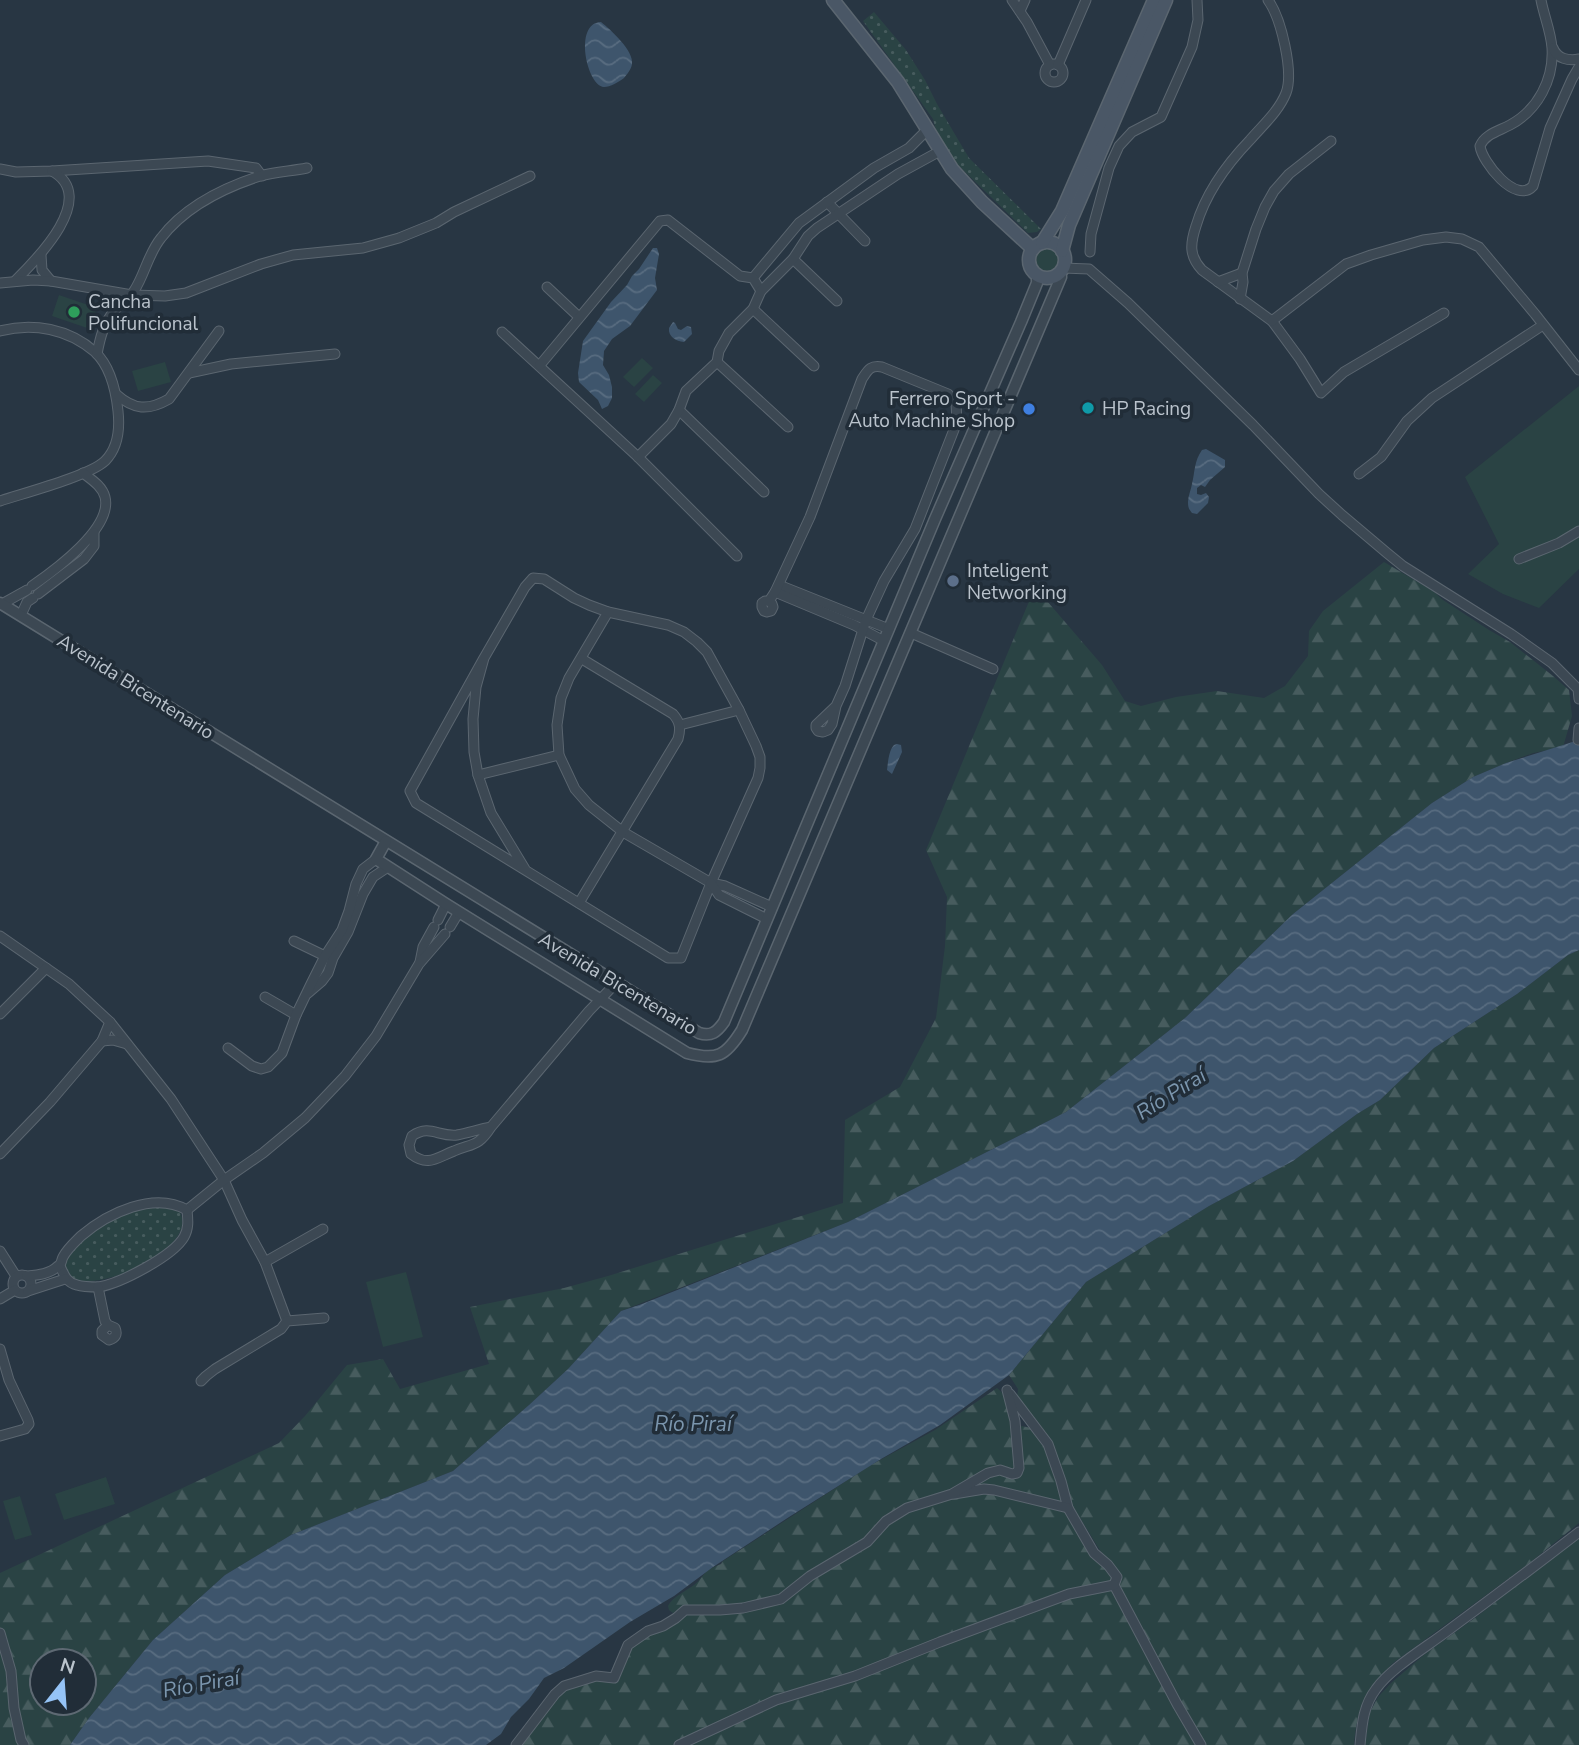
<svg xmlns="http://www.w3.org/2000/svg" width="1579" height="1745" font-family="'Nunito Sans',sans-serif">
  <style>
    .grass { fill: #2a4344 }
    .forest { fill: url(#forest-firs); fill-rule: evenodd }
    .park { fill: url(#park-dots) }
    .water { fill: url(#water-waves) }
    .lines { fill: none; stroke-linecap: round; stroke-linejoin: round }
    .minor-casing { stroke: #5b6670; stroke-width: 11 }
    .tertiary-casing { stroke: #5b6670; stroke-width: 13 }
    .secondary-casing { stroke: #5b6670; stroke-width: 15 }
    .minor { stroke: #3c4853; stroke-width: 9 }
    .tertiary { stroke: #3c4853; stroke-width: 10 }
    .secondary { stroke: #4a5766; stroke-width: 12 }
    .leisure-dot { fill: #2e9e5b; stroke: #212d38; stroke-width: 2.5 }
    .culture-dot { fill: #0f9aa8; stroke: #212d38; stroke-width: 2.5 }
    .shop-dot { fill: #3f7fe0; stroke: #212d38; stroke-width: 2.5 }
    .service-dot { fill: #5c6f8a; stroke: #212d38; stroke-width: 2.5 }
    .labels { text-anchor: middle; stroke-width: 7; stroke-linejoin: round; paint-order: stroke }
    .poi-label { font-size: 19px; fill: #bac3cc; stroke: #212d38; text-anchor: start }
    .street-label { font-size: 19px; fill: #bac3cc; stroke: #212d38 }
    .water-label { font-size: 21px; font-style: italic; fill: #7b96ae; stroke: #212d38 }
  </style>
  <defs>
    <pattern id="forest-firs" width="22" height="20" patternUnits="userSpaceOnUse" patternTransform="scale(1.75)"><rect width="22" height="20" fill="#2a4344"/><path d="M5 1l3.5 6h-7zM16 11l3.5 6h-7z" fill="#475c5e"/></pattern>
    <pattern id="park-dots" width="8" height="8" patternUnits="userSpaceOnUse" patternTransform="scale(1.75)"><rect width="8" height="8" fill="#2a4344"/><path d="M2 2h.1M6 6h.1" fill="none" stroke="#475c5e" stroke-width="1.8" stroke-linecap="round"/></pattern>
    <pattern id="water-waves" width="16" height="10" patternUnits="userSpaceOnUse" patternTransform="scale(1.75)"><rect width="16" height="10" fill="#3e556c"/><path d="M0 5q4-4 8 0t8 0" fill="none" stroke="#586c80"/></pattern>
  </defs>
  <rect width="100%" height="100%" fill="#283643"/>
  <!-- grass -->
  <g class="grass">
    <circle cx="1048" cy="259" r="12"/>
    <path d="M59 295 97 308 90 329 52 316Z"/>
    <path d="M642 358 653 368 634 387 623 377Z"/>
    <path d="M165 362 171 382 138 391 132 371Z"/>
    <path d="M653 375 662 383 644 402 635 394Z"/>
    <path d="M1579 386V569L1539 608 1503 594 1468 574 1499 544 1465 477Z"/>
    <path d="M406 1272 423 1337 383 1347 366 1282Z"/>
    <path d="M106 1477 115 1504 64 1520 55 1494Z"/>
    <path d="M20 1496 32 1535 15 1540 3 1501Z"/>
  </g>
  <!-- forest -->
  <g class="forest">
    <path d="M1384 562 1433 591 1443 600 1489 630 1510 642 1553 676 1569 690 1572 716 1563 747 1533 753 1506 763 1473 777 1432 803 1293 914 1185 1018 1066 1112 848 1222 621 1311 568 1369 529 1405 453 1471 291 1535 225 1575 153 1640 89 1718 70 1745H0V1573L279 1443 305 1416 347 1365 383 1359 400 1389 489 1364 470 1307 564 1288 608 1276 843 1203 845 1120 900 1087 936 1018 945 946 947 897 926 850 1035 587 1102 665 1125 701 1141 706 1176 697 1217 691 1264 698 1285 686 1308 656 1309 631 1323 611ZM42 1661H84V1703H42Z"/>
    <path d="M1579 950V1523L1527 1565 1393 1663C1366 1690 1357 1707 1354 1745H1204L1119 1589 1121 1574 1101 1552 1072 1505 1057 1456 1047 1436 1040 1425 1017 1399 1018 1389 1009 1375 1086 1282 1209 1206 1293 1161 1357 1114 1380 1100 1434 1048 1517 994 1568 955Z"/>
    <path d="M997 1388C1016 1401 1015 1449 1017 1471L1000 1470 877 1524 866 1539 781 1597 732 1606 682 1609 673 1613 669 1610 668 1606C672 1597 686 1591 694 1585 701 1580 703 1573 710 1569 713 1567 717 1566 721 1564L723 1561 871 1465 935 1430Z"/>
    <path d="M1022 1426 1031 1428 1044 1442 1065 1503 962 1488 990 1473 1014 1475 1019 1427Z"/>
    <path d="M985 1491 1065 1508 1094 1557 1101 1566 1113 1575 1112 1581 1051 1598 674 1745H519L565 1688 596 1678 613 1681 630 1648 687 1612 782 1600 886 1523 923 1504Z"/>
    <path d="M1579 1537V1745H1365L1370 1712 1378 1697 1391 1683 1425 1654 1479 1615Z"/>
    <path d="M1112 1588 1199 1745H686L780 1702 881 1668 1087 1591Z"/>
  </g>
  <!-- park -->
  <g class="park">
    <path d="M874 12 906 50 925 80 937 104 969 158 1041 229 1037 232 1028 233 960 167C948 153 937 138 933 119L863 21Z"/>
    <path d="M159 1205 178 1209C204 1245 106 1290 76 1280 71 1278 68 1274 64 1269 64 1246 107 1221 127 1213 137 1209 149 1207 159 1205Z"/>
  </g>
  <!-- water -->
  <g class="water">
    <path d="M601 22C611 30 634 51 632 64 631 70 627 74 624 78 619 82 610 87 604 87 587 86 573 23 601 22Z"/>
    <path d="M653 248H657L659 254 655 278 657 290 630 326 612 339 604 351 603 365 609 375 612 387V398L608 406 602 409 598 400 579 382 578 373 583 341 611 302 627 285 632 276 639 269Z"/>
    <path d="M673 322 675 323 678 329 681 330 687 326 691 327 692 334 684 342C676 341 668 337 669 328Z"/>
    <path d="M1206 449 1225 460V467L1210 480 1205 487 1201 485 1197 488V494L1201 495 1206 493 1209 497 1208 503 1197 514 1192 513C1189 509 1188 508 1188 502 1188 496 1191 490 1192 484 1195 472 1194 461 1202 450Z"/>
    <path d="M1579 740V950L1568 955 1517 994 1434 1048 1380 1100 1357 1114 1293 1161 1209 1206 1086 1282 1009 1375 940 1425 881 1459 789 1517 713 1567 674 1596 630 1622 564 1668 544 1678 529 1699 511 1717 501 1734 486 1745H70L89 1718 153 1640 225 1575 291 1535 453 1471 529 1405 568 1369 621 1311 642 1304 848 1222 1066 1112 1185 1018 1293 914 1432 803 1473 777 1506 763Z"/>
    <path d="M897 744 901 745 902 752 892 774 887 770C888 762 889 750 894 745Z"/>
  </g>
  <g class="lines">
    <defs>
      <g id="minor">
        <path d="M1012 0 1027 22 1050 65"/>
        <path d="M1268 0C1281 18 1294 72 1286 93 1279 111 1262 126 1250 140 1226 165 1206 192 1196 226 1190 244 1189 256 1202 270L1272 321 1300 359 1321 393 1344 372 1444 313"/>
        <path d="M1541 0C1544 16 1551 32 1552 48 1554 79 1538 110 1510 125 1499 131 1485 134 1480 146 1482 162 1516 205 1533 186L1550 128 1572 79 1579 67"/>
        <path d="M1020 11 1025 0"/>
        <path d="M1553 48C1557 59 1569 61 1579 59"/>
        <circle cx="1054" cy="73" r="9"/>
        <path d="M1058 65 1086 0"/>
        <path d="M0 169 16 172 52 171 208 161 256 168 262 176"/>
        <path d="M827 202 865 241"/>
        <path d="M1090 252 1091 234 1109 168 1119 146 1132 132 1161 117 1192 47 1198 20 1197 0"/>
        <path d="M41 255 42 270 51 281"/>
        <path d="M793 259 837 301"/>
        <path d="M1063 268 1089 269 1128 303 1253 425 1319 494 1342 515 1387 553 1403 566 1511 634 1552 663 1578 689 1579 699"/>
        <path d="M753 278 799 223 874 168 909 148 928 129"/>
        <path d="M16 280C37 259 99 197 52 171"/>
        <path d="M1218 282 1242 273"/>
        <path d="M0 283 33 280 51 281 132 295 165 296 186 293 261 264 293 255 363 248 399 238 436 223 454 212 530 176"/>
        <path d="M547 287 579 317"/>
        <path d="M1240 299 1243 282 1242 273 1256 229 1265 207 1274 191 1289 174 1331 141"/>
        <path d="M753 309 814 366"/>
        <path d="M1272 321 1346 264 1371 255 1423 240 1446 237 1462 239 1479 247 1535 314 1579 370"/>
        <path d="M0 331C33 322 69 329 95 352 110 366 116 392 118 411 120 429 118 448 105 461 89 476 24 493 0 501"/>
        <path d="M502 332 638 457 737 556"/>
        <path d="M97 354C100 338 104 322 115 310 121 303 129 299 134 291 145 274 148 254 161 238 184 208 223 188 260 176 275 172 292 171 307 168"/>
        <path d="M717 362 788 427"/>
        <path d="M540 365 660 221 668 220 740 276 753 278 761 291"/>
        <path d="M189 373 231 364 335 354"/>
        <path d="M116 394C134 410 148 411 169 399L219 331"/>
        <path d="M679 410 764 492"/>
        <path d="M638 457 671 424 679 410 686 391 717 362 719 351 729 333 753 309 761 291 793 259 808 236 817 228 898 174 940 151"/>
        <path d="M1359 474 1381 457 1407 421 1432 398 1543 325"/>
        <path d="M1519 559 1559 543 1579 531"/>
        <path d="M779 585 889 629"/>
        <path d="M32 586C55 570 113 528 105 497 102 486 92 480 83 473"/>
        <path d="M775 592 854 625 884 641"/>
        <path d="M38 594 84 559 94 546V533"/>
        <path d="M769 601 772 604 773 607 771 611 767 612 764 611 762 607V603L765 601H769L775 592 810 517 862 379C868 370 870 365 882 367L948 394 956 403 957 422 915 529 884 581 866 620 845 686 836 706 832 724 828 730 823 732 818 731 816 728V725L836 706"/>
        <path d="M2 604 27 590"/>
        <path d="M608 612 569 678 561 698 557 725 559 755 575 789 589 805 623 832 711 883 725 886 772 907"/>
        <path d="M21 615 27 602 33 598"/>
        <path d="M911 633 993 669"/>
        <path d="M484 658 410 791 416 803 668 958H681L711 883 758 778 760 768V757L756 746 739 710 707 652 697 642 684 632 668 625 608 612 589 605 574 598 544 579 533 578 525 587 484 658 476 687 473 719 474 752 478 775 491 813 525 869"/>
        <path d="M680 725 739 710"/>
        <path d="M1578 740 1579 728"/>
        <path d="M478 775 559 755"/>
        <path d="M711 883 719 895 767 919"/>
        <path d="M579 903 678 739C681 728 680 722 673 714L582 659"/>
        <path d="M438 920 446 904"/>
        <path d="M450 927 459 912"/>
        <path d="M0 936 69 984 110 1022 171 1099 224 1180 242 1220 265 1262 287 1321"/>
        <path d="M294 941 325 956"/>
        <path d="M420 962 423 947 434 927"/>
        <path d="M308 993 322 981 328 973 333 958 348 932 363 894 373 877 388 867"/>
        <path d="M265 997 296 1015"/>
        <path d="M0 1014 46 968"/>
        <path d="M102 1041 113 1040 127 1044"/>
        <path d="M228 1048 252 1066 261 1069 268 1067 282 1053 296 1015 311 984 325 956 342 930 349 911 356 884 363 869 376 859"/>
        <path d="M491 1127C480 1129 468 1133 457 1135 438 1137 430 1124 412 1136L409 1145 411 1154C428 1167 436 1158 454 1151 473 1143 478 1147 491 1127L589 1011 616 983"/>
        <path d="M0 1154 50 1102 102 1041 110 1022"/>
        <path d="M187 1210 224 1180 263 1153 305 1118 345 1076 376 1036 419 964 445 934"/>
        <path d="M0 1251 16 1276"/>
        <path d="M265 1262 323 1229"/>
        <path d="M60 1266C64 1275 67 1283 77 1285 83 1287 93 1287 99 1287 121 1283 173 1256 184 1237 189 1228 188 1220 187 1210"/>
        <circle cx="22" cy="1284" r="9"/>
        <path d="M27 1276C38 1275 50 1274 58 1266 62 1264 61 1261 63 1257 67 1249 75 1242 81 1236 108 1213 154 1191 187 1210"/>
        <path d="M98 1287 105 1321 108 1325 115 1328C118 1335 115 1338 109 1340L102 1335V1331L108 1325"/>
        <path d="M28 1291 65 1279"/>
        <path d="M0 1299 15 1290"/>
        <path d="M0 1349 9 1380 28 1420 29 1424 25 1429 0 1436"/>
        <path d="M201 1381 206 1376 215 1369 281 1329 287 1321 324 1318"/>
        <path d="M1010 1394 1048 1444 1061 1481 1068 1508 1094 1553 1108 1565 1117 1577 1114 1585 1177 1704 1201 1745"/>
        <path d="M954 1494 984 1489 994 1490 1068 1508"/>
        <path d="M0 1633 11 1671 14 1708 21 1740 24 1745"/>
        <path d="M516 1745 555 1694 564 1686 596 1676 614 1678 628 1645 648 1631 663 1626 676 1618 685 1610H720L743 1608 781 1599 810 1576 867 1542 886 1521 907 1508 952 1494 988 1473 1000 1470 1012 1474 1017 1473 1019 1468 1015 1421 1007 1390"/>
        <path d="M679 1745 776 1700 855 1676 940 1642 1069 1594 1114 1585"/>
        <path d="M1360 1745C1362 1725 1363 1706 1376 1689 1391 1668 1425 1648 1446 1632 1491 1599 1535 1566 1579 1532"/>
      </g>
      <g id="tertiary">
        <path d="M0 603 699 1033C711 1037 717 1032 724 1022L935 519 1021 322 1037 283V275"/>
        <path d="M386 841 376 859 446 904 687 1053C717 1061 726 1056 742 1030L1061 277 1059 273"/>
      </g>
      <g id="secondary">
        <path d="M833 0 898 82 952 169 982 202 1033 249"/>
        <circle cx="1047" cy="260" r="18"/>
        <path d="M1042 243 1062 211 1154 0"/>
        <path d="M1062 251 1069 225 1166 0"/>
      </g>
    </defs>
    <!-- minor casing -->
    <use href="#minor" class="minor-casing"/>
    <!-- tertiary casing -->
    <use href="#tertiary" class="tertiary-casing"/>
    <!-- secondary casing -->
    <use href="#secondary" class="secondary-casing"/>
    <!-- minor -->
    <use href="#minor" class="minor"/>
    <!-- tertiary -->
    <use href="#tertiary" class="tertiary"/>
    <!-- secondary -->
    <use href="#secondary" class="secondary"/>
  </g>
  <!-- markers -->
  <circle class="leisure-dot" cx="74" cy="312" r="7"/>
  <circle class="culture-dot" cx="1088" cy="408" r="7"/>
  <circle class="shop-dot" cx="1029" cy="409" r="7"/>
  <circle class="service-dot" cx="953" cy="581" r="7"/>
  <g class="labels">
    <!-- poi labels -->
    <g class="poi-label">
      <text x="88" y="308">Cancha<tspan x="88" dy="22">Polifuncional</tspan></text>
      <text x="1015" y="405" text-anchor="end">Ferrero Sport -<tspan x="1015" dy="22">Auto Machine Shop</tspan></text>
      <text x="1102" y="415">HP Racing</text>
      <text x="967" y="577">Inteligent<tspan x="967" dy="22">Networking</tspan></text>
    </g>
    <!-- street labels -->
    <g class="street-label">
      <text transform="translate(136 686) rotate(32)" y="7">Avenida Bicentenario</text>
      <text transform="translate(618 983) rotate(31)" y="7">Avenida Bicentenario</text>
    </g>
    <!-- water labels -->
    <g class="water-label">
      <text transform="translate(1171 1094) rotate(-32)" y="7">Río Piraí</text>
      <text x="693" y="1431">Río Piraí</text>
      <text transform="translate(201 1684) rotate(-10)" y="7">Río Piraí</text>
    </g>
  </g>
  <!-- north arrow -->
  <g transform="translate(63 1682) rotate(17)"><circle r="33" fill="#212d38" stroke="#5e6973" stroke-width="2"/>
  <path d="M0-5L12 26L0 18L-12 26Z" fill="#95c3f6"/>
  <text y="-10" font-size="19" font-weight="bold" text-anchor="middle" fill="#bac3cc">N</text>
  </g>
</svg>
